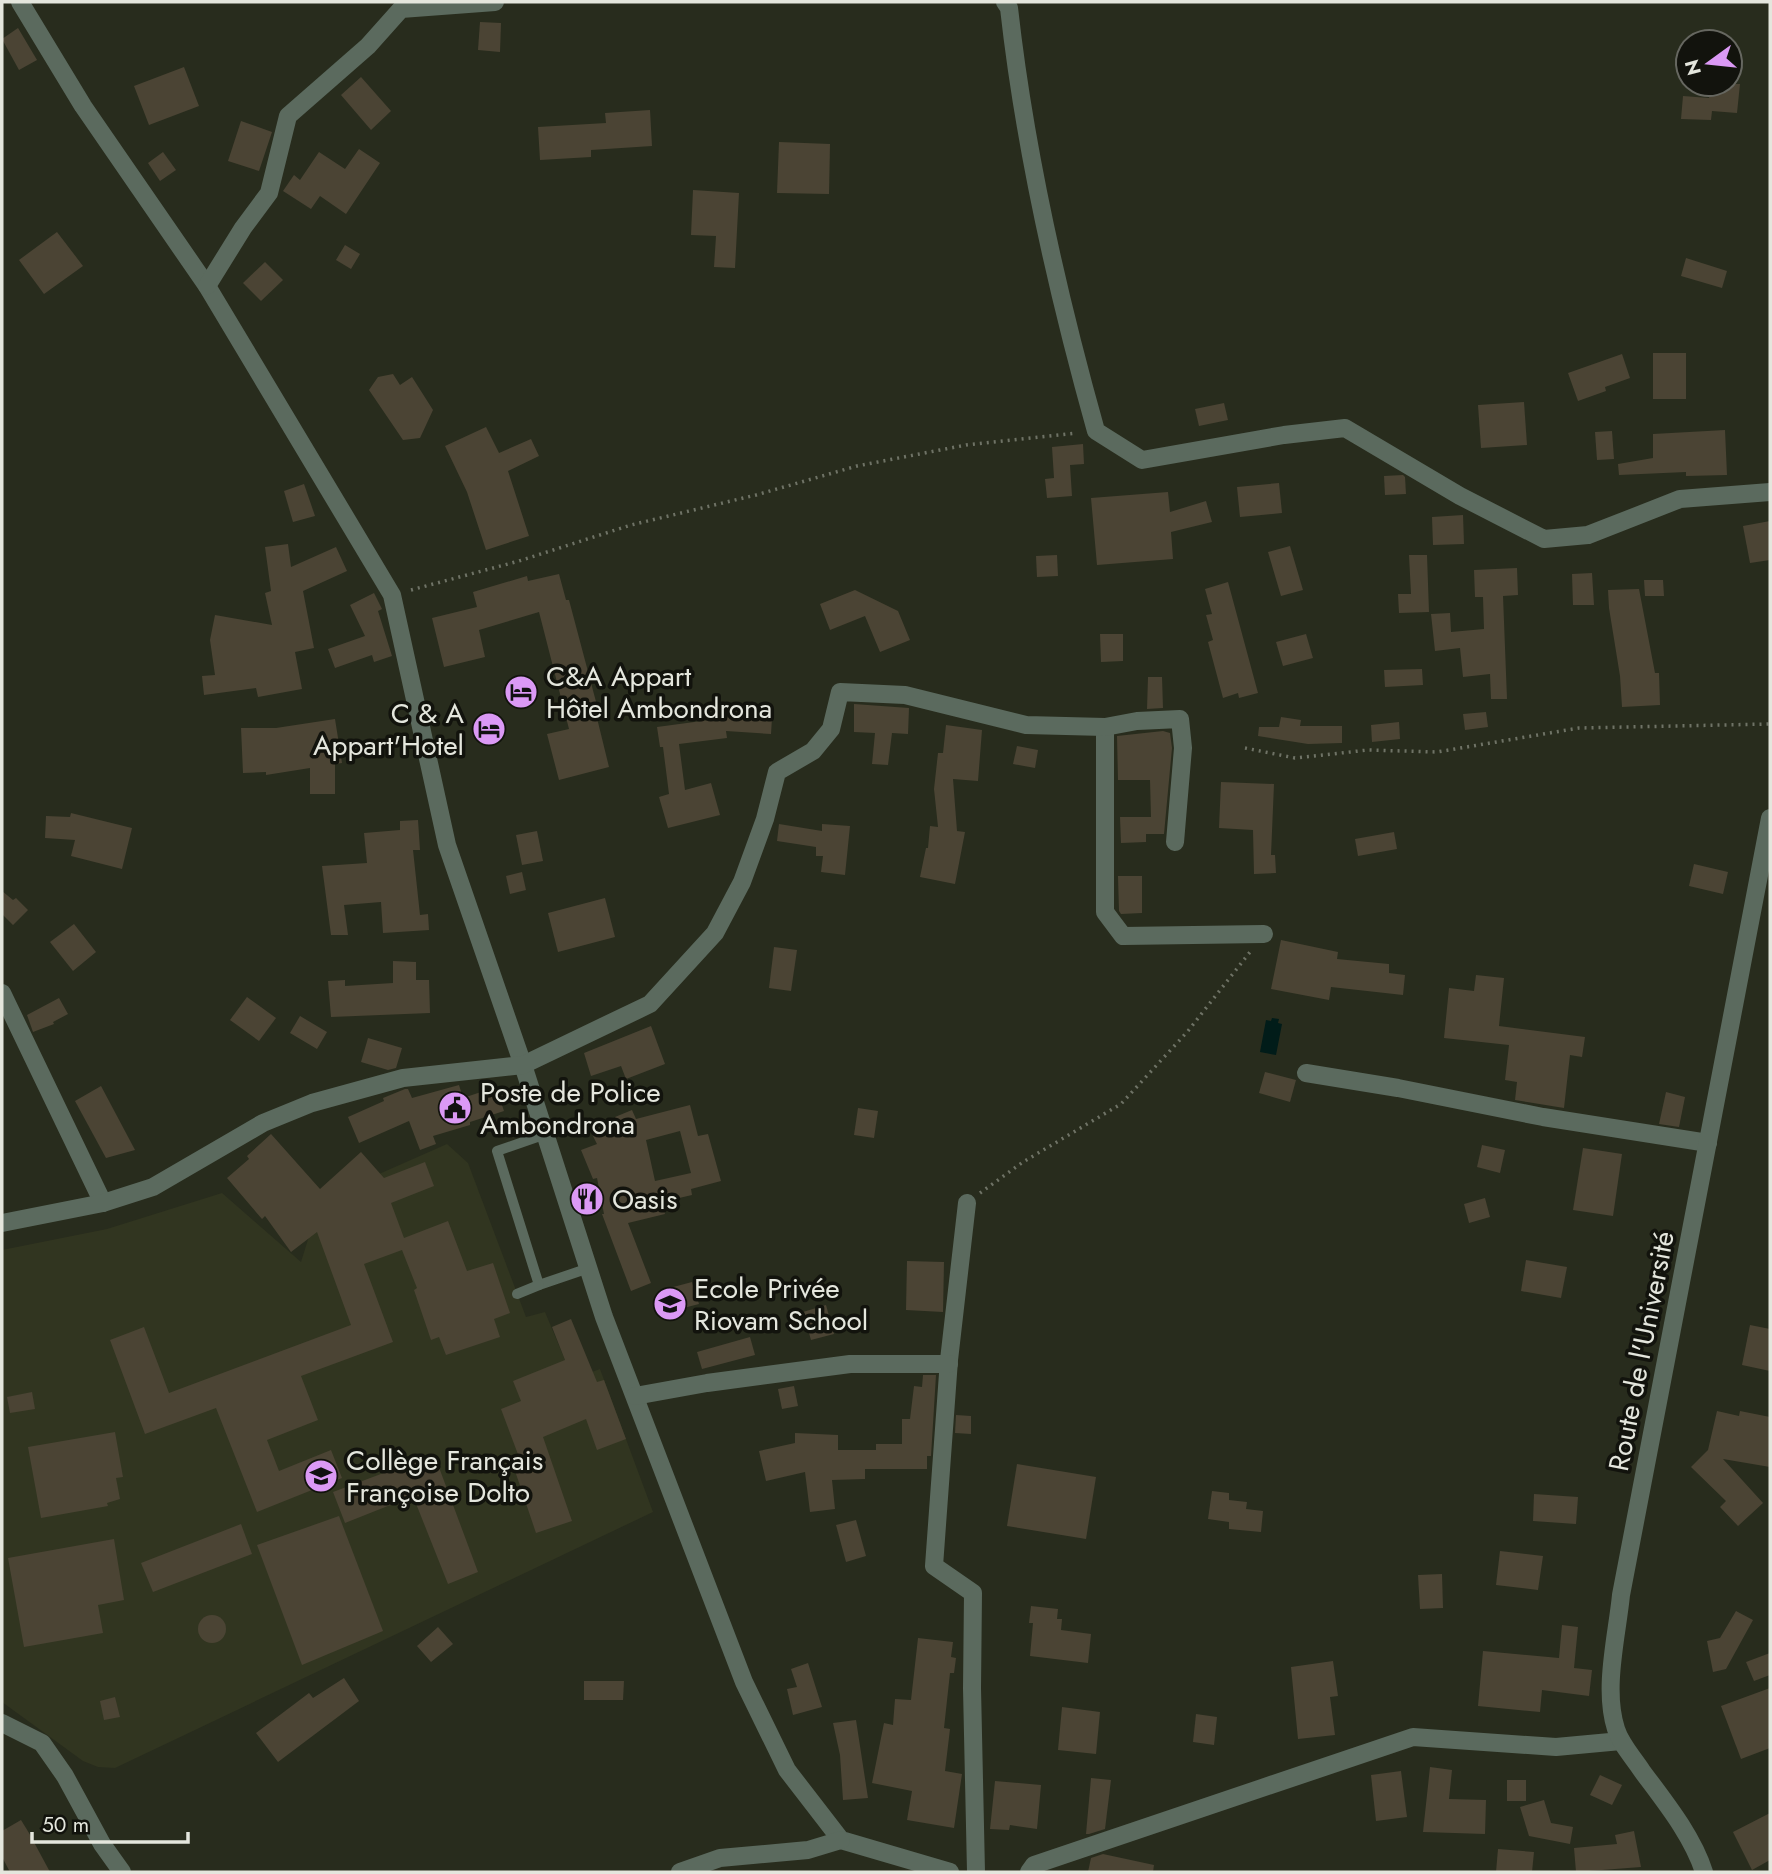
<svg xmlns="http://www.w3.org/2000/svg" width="1772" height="1874" font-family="Jost,sans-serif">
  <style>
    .built { fill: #313520 }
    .water { fill: #011c19 }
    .building { fill: #4b4434; fill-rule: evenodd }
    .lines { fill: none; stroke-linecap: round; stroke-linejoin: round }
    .path { stroke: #6f7366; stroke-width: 3.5; stroke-dasharray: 2 5; stroke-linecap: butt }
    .service { stroke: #5b6a5e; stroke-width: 10 }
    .minor { stroke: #5b6a5e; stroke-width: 18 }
    .tertiary { stroke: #5b6a5e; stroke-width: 18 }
    .labels { text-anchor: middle; stroke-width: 7; stroke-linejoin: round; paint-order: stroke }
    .poi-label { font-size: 28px; fill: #e4e6dd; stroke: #12130d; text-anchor: start }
    .street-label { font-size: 28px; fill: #e4e6dd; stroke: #12130d }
  </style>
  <rect width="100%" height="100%" fill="#282c1d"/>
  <!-- built -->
  <path class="built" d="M447 1144 468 1163 526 1317 545 1312 573 1379 600 1369 653 1512 115 1768 98 1767 83 1761 2 1702V1250L107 1229 222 1193 301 1262 310 1233 379 1174Z"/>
  <!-- water -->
  <path class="water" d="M1272 1018 1279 1019 1278 1023 1282 1024 1276 1055 1260 1052 1266 1020 1271 1021Z"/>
  <!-- building -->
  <g class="building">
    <path d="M480 22 501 23 500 52 478 50Z"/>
    <path d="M18 28 37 60 19 70 2 39Z"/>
    <path d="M184 67 199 106 149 125 134 86Z"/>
    <path d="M361 77 391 111 371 130 341 95Z"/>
    <path d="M1710 84H1740L1737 113 1712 111 1711 120 1681 119 1683 96 1709 98Z"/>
    <path d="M650 110 652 146 591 150V157L540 160 538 127 606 123 605 113Z"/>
    <path d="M241 121 272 132 259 171 228 161Z"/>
    <path d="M779 142 830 144 829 194 777 193Z"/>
    <path d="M359 149 380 163 346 214 320 196 311 209 283 191 294 175 300 180 319 152 345 169Z"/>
    <path d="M163 152 176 170 160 181 148 163Z"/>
    <path d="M693 190 739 193 735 268 714 267 716 236 691 235Z"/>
    <path d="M57 232 83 266 44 294 19 260Z"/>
    <path d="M345 245 360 254 351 269 336 260Z"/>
    <path d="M1686 258 1727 271 1722 288 1681 276Z"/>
    <path d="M265 262 283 280 261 301 243 283Z"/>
    <rect x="1653" y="353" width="33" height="46"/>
    <path d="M1622 354 1630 378 1605 387 1606 391 1578 401 1568 373Z"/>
    <path d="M393 374 400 385 412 377 433 410 420 438 403 440 369 390 378 377Z"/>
    <path d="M1524 402 1527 445 1481 448 1478 405Z"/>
    <path d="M1224 403 1228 420 1199 426 1195 409Z"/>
    <path d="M486 427 499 453 531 439 539 456 508 471 529 536 486 550 467 492 445 446Z"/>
    <path d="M1725 430 1727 475 1686 476V472L1619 475 1618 464 1653 458V434Z"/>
    <path d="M1612 431 1614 459 1597 460 1595 432Z"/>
    <path d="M1083 444 1084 464 1070 465 1072 496 1047 498 1045 479 1054 478 1052 447Z"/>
    <path d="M1403 475 1405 477 1406 494 1385 495 1384 476Z"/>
    <path d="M1279 483 1282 513 1240 517 1237 487Z"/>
    <path d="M304 484 315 516 293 522 284 491Z"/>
    <path d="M1168 492 1170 512 1206 501 1212 522 1171 532 1173 559 1097 565 1091 498Z"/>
    <path d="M1463 515 1464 544 1433 545 1432 517Z"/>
    <path d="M1770 521V560L1750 563 1743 526Z"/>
    <path d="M288 544 291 567 336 547 347 571 303 591 314 648 295 652 302 689 258 697 256 688 204 695 202 676 215 675 210 640 215 615 272 625 265 593 271 591 265 547Z"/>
    <path d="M1290 546 1303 590 1281 596 1268 552Z"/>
    <path d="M1057 555 1058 576 1037 577 1036 556Z"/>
    <path d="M1409 555H1427L1429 612 1399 613 1398 594H1411Z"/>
    <path d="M1517 568 1518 595 1503 596 1507 699H1491L1490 674 1463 677 1460 648 1435 651 1431 614 1450 613 1451 632 1484 629 1483 597H1475L1474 570Z"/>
    <path d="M1592 573 1594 605H1573L1572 574Z"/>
    <path d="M559 574 566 600H569L599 713 596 714 609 767 559 780 547 734 569 729 539 612 479 630 485 657 444 667 432 618 477 607 473 592 527 576 528 581Z"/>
    <path d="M1644 580H1663L1664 596H1645Z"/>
    <path d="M1228 582 1258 693 1239 698 1238 693 1223 698 1208 642 1213 640 1206 615 1212 614 1205 589Z"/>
    <path d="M1639 589 1655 673H1659L1660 705 1622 707 1620 676 1609 608 1608 590Z"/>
    <path d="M855 590 898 611 910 640 880 652 865 616 830 630 820 604Z"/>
    <path d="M374 593 382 609 378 611 392 656 374 662 372 655 335 668 328 649 365 636 350 605Z"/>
    <path d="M1100 634H1123V661L1101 662Z"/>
    <path d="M1306 634 1313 658 1283 666 1276 642Z"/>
    <path d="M1422 669 1423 685 1385 687 1384 670Z"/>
    <path d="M1148 677H1162L1163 708 1147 709Z"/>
    <path d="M854 704 909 708 908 734 892 733 888 765 872 764 875 733 854 732Z"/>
    <path d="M1486 712 1488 727 1465 730 1463 714Z"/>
    <path d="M739 716 772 718 771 734 726 731 727 738 679 744 685 790 711 783 720 815 668 828 659 797 669 794 663 747H660L657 727Z"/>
    <path d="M1281 717 1301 720 1300 726H1342V743L1308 744 1258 736 1259 727H1279Z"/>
    <path d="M335 719 342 763 335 764V794H310V768L266 775V772L243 773 241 728H276Z"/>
    <path d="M1399 722 1400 739 1372 742 1371 725Z"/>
    <path d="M946 725 982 730 978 781 953 779 957 831 965 832 955 884 920 877 926 848H928L930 826 938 827 934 789 938 753H943Z"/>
    <path d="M1163 731 1170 733 1172 748 1164 834H1146V842L1121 843 1120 817H1151L1150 780H1118L1117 736Z"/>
    <path d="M1017 746 1038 750 1035 768 1013 764Z"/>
    <path d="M1221 782 1274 784 1271 855H1275L1276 873 1254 874 1253 830 1219 828Z"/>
    <path d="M71 813 132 828 122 869 71 856 75 840 45 838 46 816 70 817Z"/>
    <path d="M418 820 420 850H413L420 915 428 914 429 930 383 933 381 902 344 905 348 935H331L322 866 367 863 364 833 400 830V821Z"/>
    <path d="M779 824 822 831V824L850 826 845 875 821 872 823 856H816V847L777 841Z"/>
    <path d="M537 831 543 861 522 865 516 835Z"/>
    <path d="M1394 832 1397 849 1358 856 1355 839Z"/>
    <path d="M1694 864 1728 872 1723 894 1689 886Z"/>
    <path d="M522 872 526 890 510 894 506 876Z"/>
    <path d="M1118 876H1142V913L1121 914 1119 911Z"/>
    <path d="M2 891 13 900 16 898 28 910 13 925 2 914Z"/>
    <path d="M605 898 615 937 558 952 548 913Z"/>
    <path d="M74 924 96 952 73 971 50 942Z"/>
    <path d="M1281 940 1338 952 1337 959 1389 964V973L1405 975 1403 995 1331 987 1329 1000 1271 989Z"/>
    <path d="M774 947 797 950 791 991 769 988Z"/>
    <path d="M393 961 416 962V980H429L430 1013 331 1017 328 981 345 980V986L393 983Z"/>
    <path d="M1476 975 1504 978 1499 1026 1585 1037 1582 1057 1570 1055 1564 1108 1515 1100 1517 1082 1505 1080 1509 1045 1444 1038 1449 988 1474 991Z"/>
    <path d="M247 997 276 1018 259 1041 230 1020Z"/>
    <path d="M59 998 68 1014 53 1022 54 1024 33 1032 27 1015Z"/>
    <path d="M300 1016 327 1032 317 1049 290 1033Z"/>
    <path d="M651 1026 665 1064 626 1079 621 1066 591 1076 584 1053Z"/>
    <path d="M368 1038 402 1048 396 1068 388 1070 361 1062Z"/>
    <path d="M1265 1072 1296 1080 1290 1102 1259 1093Z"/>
    <path d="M459 1085 463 1098 496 1087 504 1111 470 1122V1125L433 1136 436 1144 420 1150 409 1121 359 1143 348 1117 384 1101 383 1098 405 1089H408L412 1098Z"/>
    <path d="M101 1086 135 1150 106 1158 75 1101Z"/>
    <path d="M1666 1092 1685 1097 1679 1127 1659 1124Z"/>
    <path d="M690 1105 698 1136 708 1134 721 1181 691 1189 692 1195 662 1202 665 1214 628 1223 651 1283 631 1291 602 1214H604L597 1178 593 1179 581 1150 597 1144 591 1132 616 1120 615 1117 632 1110 636 1119ZM680 1131 691 1173 655 1181 646 1140Z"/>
    <path d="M858 1108 878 1111 874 1138 854 1135Z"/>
    <path d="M271 1134 320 1189 361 1152 384 1178 425 1162 434 1186 391 1203 404 1238 448 1221 467 1271 493 1263 510 1313 494 1319 500 1337 446 1355 439 1337 431 1340 414 1290 417 1288 402 1250 364 1264 393 1342 301 1376 318 1420 267 1440 279 1471 331 1450 342 1478 257 1512 216 1408 145 1434 110 1340 144 1327 169 1393 351 1325 317 1232 291 1252 265 1216 262 1219 227 1178 249 1159 247 1156Z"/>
    <path d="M1482 1145 1505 1150 1500 1173 1477 1167Z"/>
    <path d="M1583 1148 1622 1154 1613 1216 1573 1210Z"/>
    <path d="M1485 1198 1490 1217 1469 1223 1464 1204Z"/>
    <path d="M1526 1260 1567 1267 1561 1298 1521 1291Z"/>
    <path d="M907 1261 944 1262 943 1312 906 1310Z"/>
    <path d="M692 1282 699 1304 668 1312 662 1290Z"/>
    <path d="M826 1305 834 1334 811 1340 803 1312Z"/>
    <path d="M571 1319 597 1382 604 1380 626 1439 597 1450 586 1419 543 1437 572 1521 536 1533 511 1459 519 1457 501 1409 521 1401 513 1381 565 1360 552 1327Z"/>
    <path d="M1750 1325 1770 1329V1371L1742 1365Z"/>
    <path d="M750 1337 755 1355 702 1369 697 1352Z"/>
    <path d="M923 1375H936L931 1456H927V1469H865V1479L832 1480 835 1509 810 1512 805 1472 766 1481 759 1451 795 1443V1433L838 1435V1450H876V1444H902V1419H910L914 1386 922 1387Z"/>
    <path d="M794 1386 798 1406 782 1409 778 1389Z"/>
    <path d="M32 1392 35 1409 10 1413 7 1397Z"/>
    <path d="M1717 1411 1739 1416 1740 1411 1770 1417V1467L1723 1459 1763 1503 1738 1526 1720 1507 1726 1501 1691 1467 1708 1450Z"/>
    <path d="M956 1415 971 1416V1434L955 1433Z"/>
    <path d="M115 1432 123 1477 116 1478 120 1499 107 1503 108 1506 41 1518 28 1447Z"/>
    <path d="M434 1454 478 1572 448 1584 413 1496 345 1523 333 1492Z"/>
    <path d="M1017 1464 1096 1477 1086 1539 1007 1526Z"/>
    <path d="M1212 1491 1229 1493V1500L1247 1502 1246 1509 1263 1511 1261 1532 1229 1529V1522L1208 1519Z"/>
    <path d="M1534 1494 1578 1497 1576 1524 1533 1521Z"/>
    <path d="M339 1516 383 1631 302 1665 257 1545Z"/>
    <path d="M856 1520 866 1556 846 1562 836 1525Z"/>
    <path d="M241 1524 252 1554 153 1592 141 1563Z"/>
    <path d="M114 1539 124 1600 98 1605 103 1633 24 1647 8 1558Z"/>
    <path d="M1500 1551 1543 1556 1538 1590 1496 1585Z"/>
    <path d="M1442 1574 1443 1608 1420 1609 1418 1575Z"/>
    <path d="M1031 1606 1058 1609 1057 1619H1062L1061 1630 1091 1634 1088 1663 1030 1656 1033 1623H1029Z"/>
    <path d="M1736 1611 1753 1620 1726 1669 1713 1672 1707 1641 1720 1638Z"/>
    <circle cx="212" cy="1629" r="14"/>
    <path d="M1562 1625 1578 1627 1574 1668 1592 1670 1589 1696 1542 1690 1540 1712 1478 1706 1483 1651 1559 1658Z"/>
    <path d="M438 1627 453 1644 431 1662 417 1646Z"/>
    <path d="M918 1638 953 1642 951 1657 956 1658 954 1673H950L944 1728 950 1729 945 1771 962 1774 954 1828 907 1820 912 1791 872 1783 884 1723 893 1725 895 1699 911 1700Z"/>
    <path d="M1770 1653V1675L1754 1681 1746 1662Z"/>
    <path d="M1333 1661 1338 1696 1330 1697 1335 1735 1298 1739 1291 1667Z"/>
    <path d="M808 1663 822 1707 793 1715 787 1689 797 1687 791 1669Z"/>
    <path d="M344 1678 359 1701 278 1762 256 1733 309 1693 313 1698Z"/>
    <path d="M584 1681H624L623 1700H584Z"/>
    <path d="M1770 1688V1748L1741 1759 1721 1706Z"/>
    <path d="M115 1697 120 1717 104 1720 100 1701Z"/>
    <path d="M1062 1707 1100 1712 1096 1754 1058 1750Z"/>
    <path d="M1196 1714 1217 1717 1214 1745 1193 1742Z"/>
    <path d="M856 1720 868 1798 843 1800 840 1755 833 1723Z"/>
    <path d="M1430 1767 1452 1770 1449 1799 1486 1800 1485 1834 1423 1832Z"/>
    <path d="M1401 1771 1407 1817 1376 1821 1371 1775Z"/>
    <path d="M1600 1775 1622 1785 1612 1805 1590 1795Z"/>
    <path d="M1091 1778 1111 1780 1105 1829 1089 1834H1086Z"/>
    <rect x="1507" y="1780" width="19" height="21"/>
    <path d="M995 1781 1041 1785 1037 1829 1010 1825 1009 1830 990 1829Z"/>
    <path d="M1544 1800 1551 1823 1573 1827 1570 1844 1529 1836 1520 1807Z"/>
    <path d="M1770 1813V1860L1752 1870 1733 1832Z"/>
    <path d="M21 1820 29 1833 50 1872H10L2 1857V1831Z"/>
    <path d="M1634 1831 1641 1867 1576 1872 1574 1848 1617 1844 1615 1835Z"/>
    <path d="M1498 1849 1534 1852 1532 1872H1496Z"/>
    <path d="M1103 1854 1154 1865 1153 1872H1088L1091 1858Z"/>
  </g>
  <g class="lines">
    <!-- path -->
    <g class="path">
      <path d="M411 590 519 561 631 525 756 495 857 466 966 445 1077 433"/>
      <path d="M1245 748 1295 758 1368 750 1437 752 1579 728 1770 724"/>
      <path d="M980 1193 1023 1162 1121 1104 1188 1031 1250 952"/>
    </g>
    <!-- service -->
    <g class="service">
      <path d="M546 1134 497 1151 539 1285 589 1268"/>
      <path d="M517 1294 539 1285"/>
    </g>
    <!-- minor -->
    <g class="minor">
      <path d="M20 2 83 106 207 286 392 595 447 845 523 1065 604 1317 744 1682 787 1770 841 1840 950 1872"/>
      <path d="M1005 2 1009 8C1025 152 1057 292 1096 431L1142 460 1284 435 1345 428 1460 496 1544 539 1588 535 1680 499 1770 492"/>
      <path d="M207 286 243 228 269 193 288 116 368 46 401 9 495 2"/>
      <path d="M1105 727V912L1123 936 1264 934"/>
      <path d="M2 993 103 1203"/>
      <path d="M1306 1073 1398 1088 1543 1117 1708 1143"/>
      <path d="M967 1203 949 1360 934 1566 973 1593 972 1688 976 1872"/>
      <path d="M2 1223 103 1203 153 1187 263 1123 312 1103 403 1078 523 1065 650 1004 715 933 742 882 765 819 777 772 813 751 831 729 840 692 905 695 1026 725 1105 727 1137 721 1180 719 1183 748 1175 842"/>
      <path d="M635 1396 707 1383 850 1364H949"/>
      <path d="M2 1723 42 1743 65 1776 102 1844 122 1872"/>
      <path d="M680 1872 720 1858 808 1850 841 1840"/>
      <path d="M1029 1872 1034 1865 1413 1737 1556 1747 1621 1741"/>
    </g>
    <!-- tertiary -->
    <path class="tertiary" d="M1704 1872C1692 1835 1665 1802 1642 1771 1633 1757 1621 1745 1616 1729 1603 1689 1617 1636 1621 1595L1770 818"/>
  </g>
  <!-- icons -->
  <defs>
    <symbol id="hotel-disc" viewBox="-11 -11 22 22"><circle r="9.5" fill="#db99f5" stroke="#12130d"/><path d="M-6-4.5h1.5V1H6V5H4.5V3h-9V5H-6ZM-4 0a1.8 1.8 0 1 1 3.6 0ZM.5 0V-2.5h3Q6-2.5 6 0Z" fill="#111"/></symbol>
    <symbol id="civic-disc" viewBox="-11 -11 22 22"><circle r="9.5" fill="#db99f5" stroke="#12130d"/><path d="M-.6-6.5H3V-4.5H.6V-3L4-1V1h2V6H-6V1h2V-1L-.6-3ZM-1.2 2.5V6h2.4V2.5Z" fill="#111"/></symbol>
    <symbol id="restaurant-disc" viewBox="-11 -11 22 22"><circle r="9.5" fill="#db99f5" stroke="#12130d"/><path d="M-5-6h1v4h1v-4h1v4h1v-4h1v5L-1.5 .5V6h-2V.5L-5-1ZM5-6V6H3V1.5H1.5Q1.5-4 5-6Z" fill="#111"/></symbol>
    <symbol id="school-disc" viewBox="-11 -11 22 22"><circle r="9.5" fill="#db99f5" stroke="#12130d"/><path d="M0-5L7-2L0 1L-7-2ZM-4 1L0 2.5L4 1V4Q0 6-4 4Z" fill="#111"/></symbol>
  </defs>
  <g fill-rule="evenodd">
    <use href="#hotel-disc" x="502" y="673" width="38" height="38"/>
    <use href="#hotel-disc" x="470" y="710" width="38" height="38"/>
    <use href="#civic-disc" x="436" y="1089" width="38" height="38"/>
    <use href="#restaurant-disc" x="568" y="1180" width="38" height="38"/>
    <use href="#school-disc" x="651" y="1285" width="38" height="38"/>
    <use href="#school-disc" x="302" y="1457" width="38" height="38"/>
  </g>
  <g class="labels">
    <!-- poi labels -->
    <g class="poi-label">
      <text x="546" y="686">C&amp;A Appart<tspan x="546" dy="32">Hôtel Ambondrona</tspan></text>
      <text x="464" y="723" text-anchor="end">C &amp; A<tspan x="464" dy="32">Appart'Hotel</tspan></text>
      <text x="480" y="1102">Poste de Police<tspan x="480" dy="32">Ambondrona</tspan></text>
      <text x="612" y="1209">Oasis</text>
      <text x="694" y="1298">Ecole Privée<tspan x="694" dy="32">Riovam School</tspan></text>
      <text x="346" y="1470">Collège Français<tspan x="346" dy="32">Françoise Dolto</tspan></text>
    </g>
    <!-- street labels -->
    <g class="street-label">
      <text transform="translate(1641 1351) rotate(-79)" y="10">Route de l'Université</text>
    </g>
  </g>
  <!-- border -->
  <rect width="1772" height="1874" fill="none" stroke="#e4e6dd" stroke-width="7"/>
  <!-- north arrow -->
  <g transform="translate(1709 63) rotate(255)"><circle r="33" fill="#12130d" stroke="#666760" stroke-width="2"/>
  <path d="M0-5L12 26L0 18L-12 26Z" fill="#db99f5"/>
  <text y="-10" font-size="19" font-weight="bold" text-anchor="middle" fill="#e4e6dd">N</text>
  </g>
  <!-- scale -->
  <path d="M32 1832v10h156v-10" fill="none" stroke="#e4e6dd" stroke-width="3.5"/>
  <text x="42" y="1832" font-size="21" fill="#e4e6dd" stroke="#12130d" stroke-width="5" paint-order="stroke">50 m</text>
</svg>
